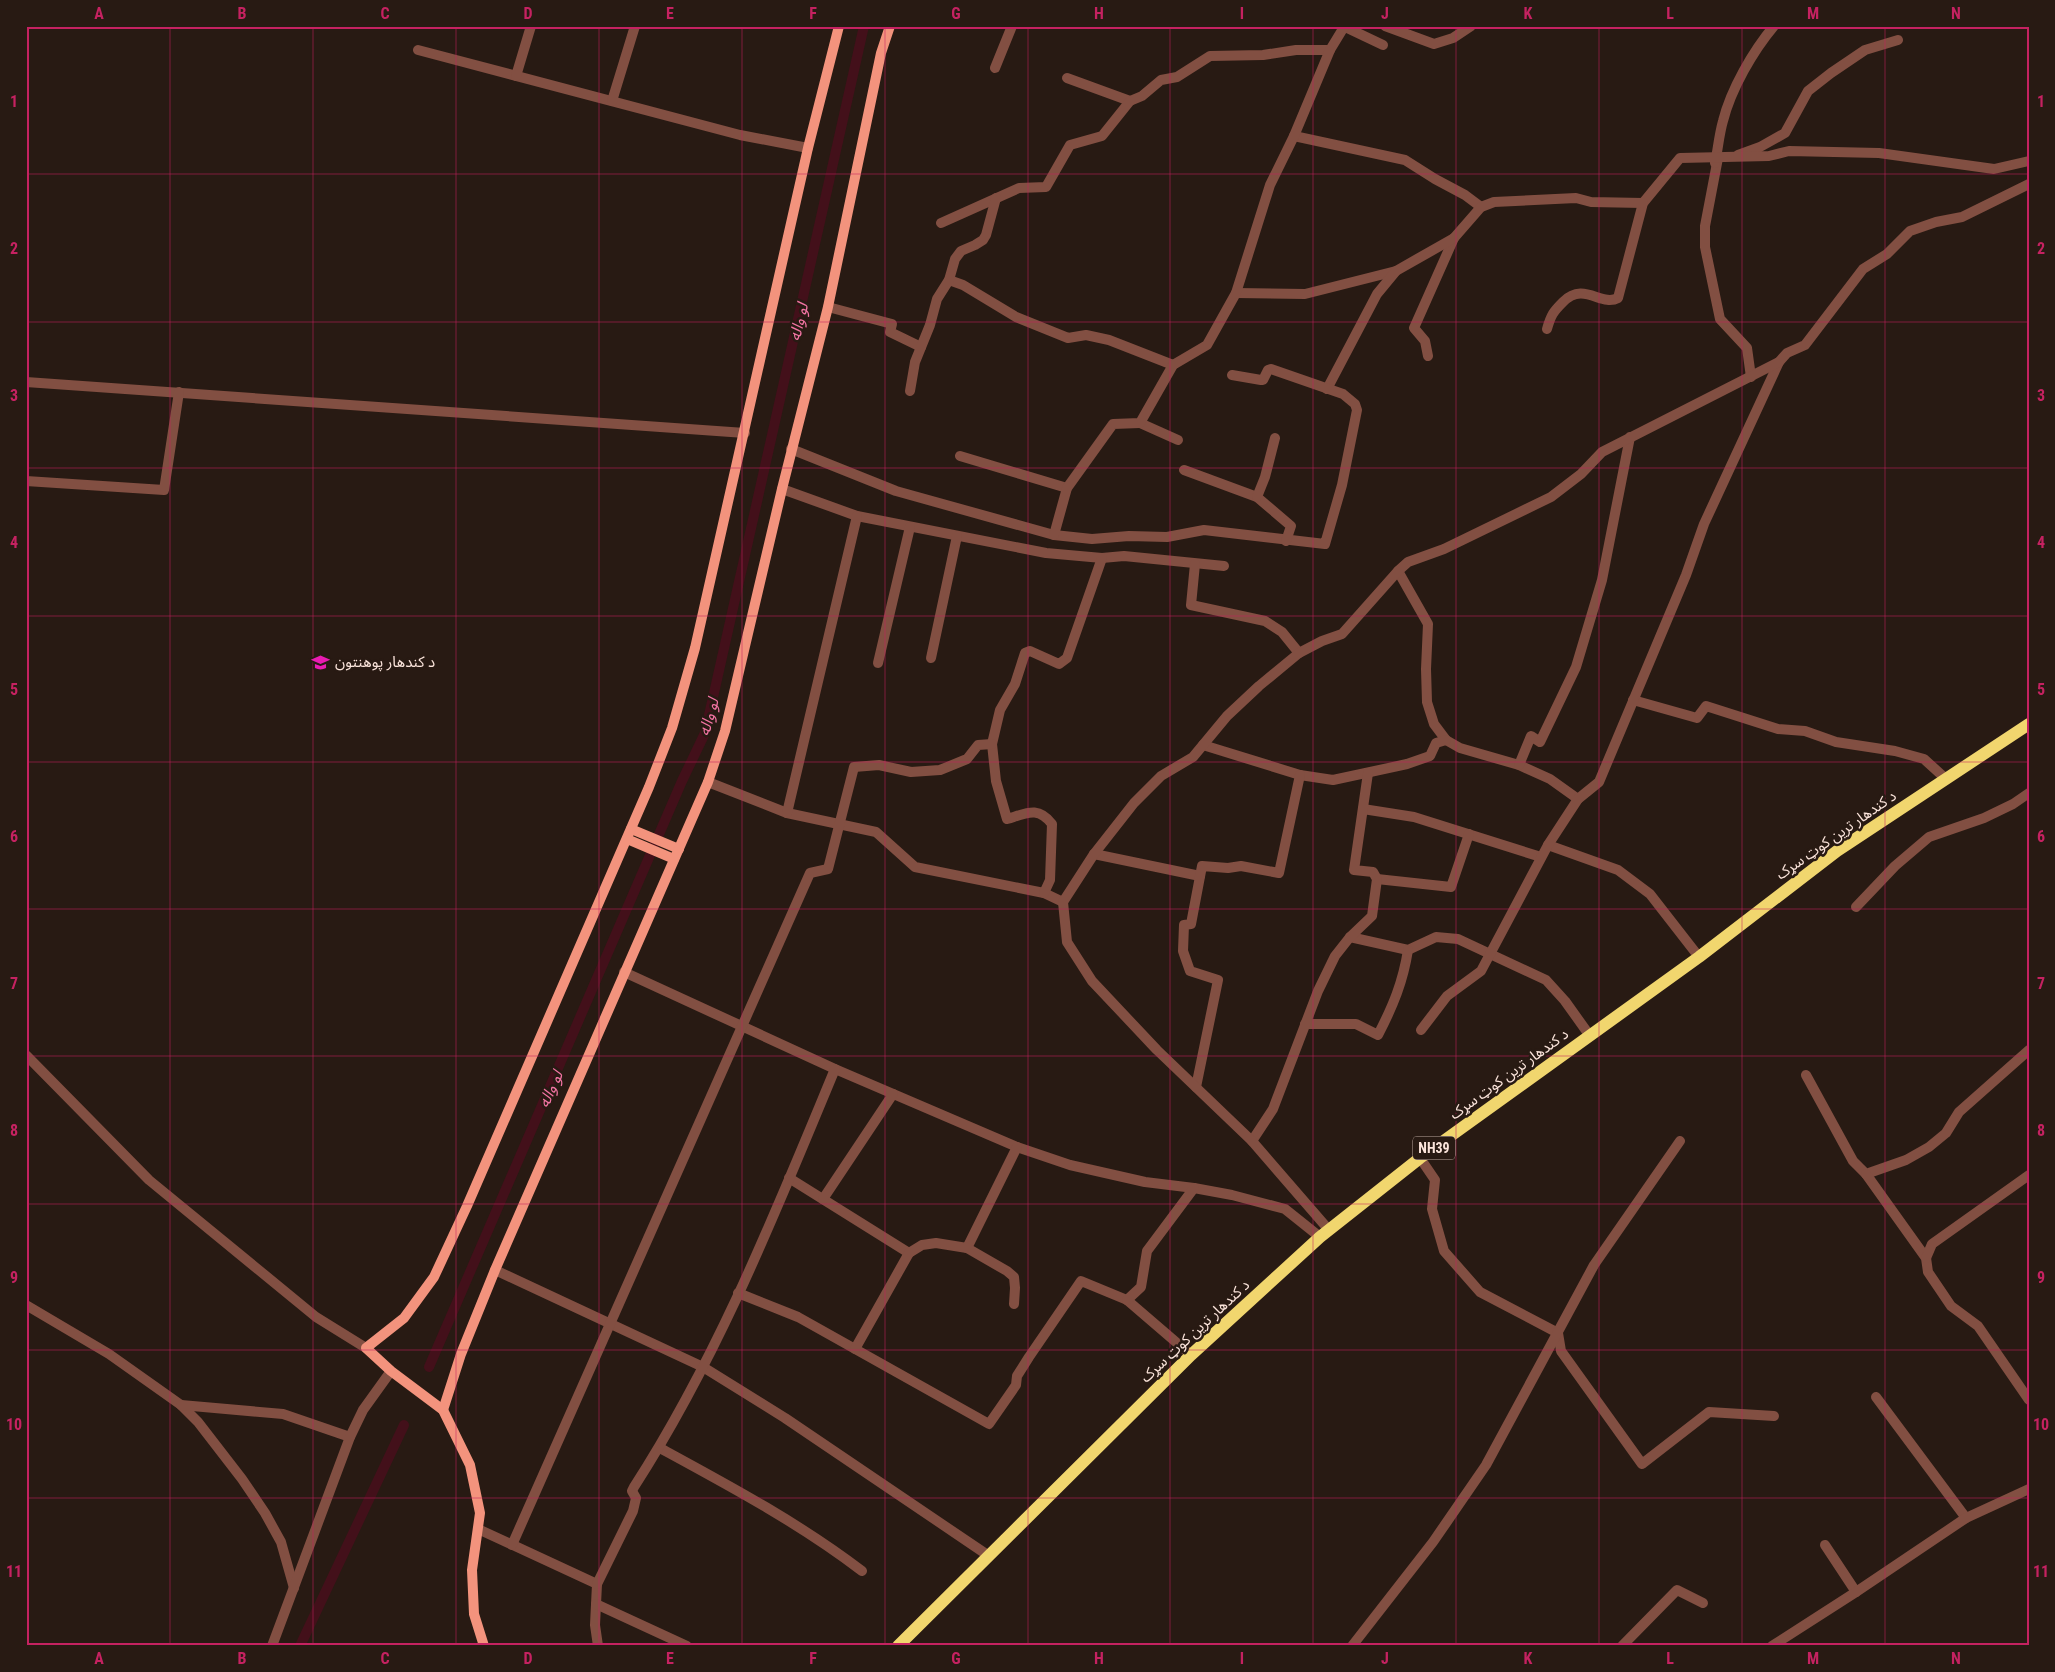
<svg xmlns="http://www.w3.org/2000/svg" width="2055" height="1672" font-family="'Roboto Condensed','Noto Sans Arabic',sans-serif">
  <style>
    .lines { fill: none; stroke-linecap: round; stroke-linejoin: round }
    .canal { stroke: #43101a; stroke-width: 10 }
    .street { stroke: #824f42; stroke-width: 10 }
    .secondary { stroke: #f3937d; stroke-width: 10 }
    .primary { stroke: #f1d66e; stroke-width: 12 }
    .grid { fill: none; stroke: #c52261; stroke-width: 1; stroke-opacity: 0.55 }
    .labels { text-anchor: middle; stroke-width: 5; stroke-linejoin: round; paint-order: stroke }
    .shield { fill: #281a13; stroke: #bca8a0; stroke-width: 1 }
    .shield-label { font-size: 14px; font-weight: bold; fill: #fce5dc }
    .poi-label { font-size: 15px; fill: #fce5dc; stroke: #281a13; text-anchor: start }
    .street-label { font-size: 15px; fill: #fce5dc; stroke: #281a13 }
    .water-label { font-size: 16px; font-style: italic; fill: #f274a3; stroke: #281a13 }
    .neatline { fill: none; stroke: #c52261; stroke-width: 2 }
    .grid-label { font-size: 16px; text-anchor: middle; font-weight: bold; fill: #c52261 }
  </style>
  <rect width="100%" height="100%" fill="#281a13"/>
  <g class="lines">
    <!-- canal -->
    <g class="canal">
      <path d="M429 1367 682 781 705 733 864 26"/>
      <path d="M300 1646 404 1425"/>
    </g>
    <!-- street -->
    <g class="street">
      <path d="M1343 26 1383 45"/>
      <path d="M1385 26 1434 44 1453 38 1471 26"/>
      <path d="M418 50 740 135 808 148"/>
      <path d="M995 68 1012 26"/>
      <path d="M516 76 531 26"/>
      <path d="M1067 78 1130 101"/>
      <path d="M612 101 635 26"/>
      <path d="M1294 136 1405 160 1435 179 1465 195 1481 207"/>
      <path d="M1738 155 1760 147 1785 133 1808 91 1831 73 1865 50 1898 40"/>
      <path d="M1718 158 1705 226V247L1720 319 1747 348 1751 377"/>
      <path d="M1715 163C1718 149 1719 135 1723 121 1731 89 1753 51 1774 26"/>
      <path d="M941 223 1019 188 1046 187 1070 145 1102 136 1130 101 1142 96 1161 80 1177 77 1210 56 1263 55 1296 50H1330"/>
      <path d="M949 280 963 285 1016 317 1068 338 1086 335 1109 340 1173 365"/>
      <path d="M1236 293 1305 294 1396 271"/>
      <path d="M828 307 892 324 890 332 921 347"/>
      <path d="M1547 329C1551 315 1553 312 1563 302 1584 281 1601 307 1618 298L1643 203 1680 158 1769 156 1789 151 1879 153 1994 169 2029 161"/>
      <path d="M1428 356 1425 341 1414 328 1454 238"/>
      <path d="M26 382 745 433"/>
      <path d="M1327 389 1377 294 1396 271 1454 238 1481 207 1494 202 1576 198 1591 202 1643 203"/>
      <path d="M910 391 915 362 930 325 937 299 949 280 955 259 961 251 975 245 983 240 986 235 996 198"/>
      <path d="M1140 423 1178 440"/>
      <path d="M791 449 896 491 1054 535 1092 539 1129 536 1167 537 1204 530 1325 544 1342 485 1357 410 1355 404 1343 394 1271 369 1268 370 1263 380H1261L1232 375"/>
      <path d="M960 456 1067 488"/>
      <path d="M1184 470 1257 497 1291 526 1286 541"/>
      <path d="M26 481 164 490 179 392"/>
      <path d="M782 489 857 516 1046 553 1102 558 1124 556 1224 566"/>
      <path d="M1257 497 1265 477 1275 438"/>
      <path d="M1054 535 1067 488 1113 424 1140 423 1173 365 1207 345 1236 293 1270 185 1294 136 1330 50 1344 27"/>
      <path d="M1195 564 1191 605 1265 621 1282 632 1299 653"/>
      <path d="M1398 571 1428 624 1426 669 1427 702 1434 724 1446 740 1460 748 1519 765 1550 779 1578 799"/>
      <path d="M931 658 957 536"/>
      <path d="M878 663 910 527"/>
      <path d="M1633 700 1697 718 1706 706 1778 729 1805 731 1836 742 1895 751 1924 759 1946 779"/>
      <path d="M1203 745 1300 775 1333 780 1407 764 1430 756 1436 743 1446 740"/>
      <path d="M1519 765 1531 736 1540 742 1576 667 1602 580 1630 437"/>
      <path d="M708 782 787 813 876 832 915 867 1044 893 1063 902"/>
      <path d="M1363 809 1414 817 1541 857"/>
      <path d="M787 813 857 516"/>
      <path d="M1548 845 1618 870 1650 894 1699 957"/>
      <path d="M1094 854 1200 876"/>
      <path d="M1377 879 1451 887 1469 834"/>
      <path d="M1044 893 1050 880 1052 824C1038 806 1027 813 1007 819L996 781 992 744 1000 710 1015 684 1025 653 1030 651 1059 664 1067 658 1102 558"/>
      <path d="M1856 907 1895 866 1929 837 1984 818 2013 804 2029 793"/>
      <path d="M1350 937 1408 950 1436 937 1458 939 1546 980 1565 1001 1590 1036"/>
      <path d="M624 972 835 1069 1017 1147 1070 1165 1145 1182 1194 1188 1232 1195 1285 1209 1320 1237"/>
      <path d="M1305 1024H1356L1378 1035C1393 1006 1403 982 1408 950"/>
      <path d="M1421 1030 1447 996 1481 971 1548 845 1578 799 1599 782 1686 575 1704 524 1779 362"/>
      <path d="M26 1055 149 1180 316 1317 366 1348"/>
      <path d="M1806 1075 1853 1161 1866 1174 1906 1160 1929 1147 1946 1133 1959 1112 2029 1050"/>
      <path d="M1196 1087 1218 980 1190 971 1183 951 1184 925 1191 924 1202 866 1228 868 1241 866 1279 873 1300 775"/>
      <path d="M1252 1141 1273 1109 1318 991 1335 956 1350 937 1372 916 1377 879 1373 872 1354 870 1368 773"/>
      <path d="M1420 1158 1435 1180 1432 1209 1444 1251 1480 1292 1558 1333 1561 1351 1642 1464 1709 1412 1774 1416"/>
      <path d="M1866 1174 1926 1258 1928 1272 1951 1306 1978 1326 2029 1400"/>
      <path d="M789 1178 909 1253"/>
      <path d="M823 1199 893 1094"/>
      <path d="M1329 1230 1252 1141 1157 1050 1092 981 1067 942 1063 902 1094 854 1134 803 1161 776 1193 757 1227 716 1259 686 1299 653 1322 641 1342 634 1398 571 1408 562 1444 549 1551 497 1581 474 1602 452 1779 362 1787 353 1805 345 1863 269 1887 254 1910 231 1936 222 1962 217 2029 184"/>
      <path d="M967 1248 1017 1147"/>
      <path d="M1926 1258 1932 1244 2029 1175"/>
      <path d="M495 1270 703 1367 785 1418 989 1556"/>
      <path d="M738 1293 798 1317 989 1424 1016 1385 1017 1376 1029 1357 1081 1281 1127 1300 1191 1355"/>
      <path d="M1127 1300 1141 1287 1147 1251 1194 1188"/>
      <path d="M26 1305 109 1354 181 1405 198 1422 242 1479 265 1513 281 1542 294 1588"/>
      <path d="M855 1349 909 1253 922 1245 936 1243 967 1248 1007 1271 1014 1277 1015 1288 1014 1304"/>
      <path d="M1876 1397 1966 1518"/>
      <path d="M181 1405 283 1414 350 1437"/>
      <path d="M660 1448C730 1486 799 1523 862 1571"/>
      <path d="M478 1529 597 1584 595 1625 598 1646"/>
      <path d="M512 1545 810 873 828 869 854 767 879 765 911 772 940 770 967 759 978 745 992 744"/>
      <path d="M1825 1545 1856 1592"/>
      <path d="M597 1584 633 1511 636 1498 632 1491 634 1487C718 1357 776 1211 835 1069"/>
      <path d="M596 1604 687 1646"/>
      <path d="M272 1646 350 1437 363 1410 391 1371"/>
      <path d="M1352 1646 1433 1542 1486 1465 1594 1265 1680 1141"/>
      <path d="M1622 1646 1677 1590 1703 1603"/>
      <path d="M1772 1646 1856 1592 1966 1518 2029 1489"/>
    </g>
    <!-- secondary -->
    <g class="secondary">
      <path d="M631 829 679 849"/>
      <path d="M627 839 674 859"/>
      <path d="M443 1410 461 1354 495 1270 708 782 725 731 782 489 828 307 881 53 890 26"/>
      <path d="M484 1646 474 1614 472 1570 480 1513 470 1465 443 1410 391 1371 366 1348 404 1318 434 1277 467 1206 649 787 672 728 695 648 808 148 839 26"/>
    </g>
    <!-- primary -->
    <path class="primary" d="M898 1646 1191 1355 1320 1237 1420 1158 1699 957 1837 851 2029 724"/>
  </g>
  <!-- grid -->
  <path class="grid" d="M170 26V1646M313 26V1646M456 26V1646M599 26V1646M742 26V1646M885 26V1646M1028 26V1646M1170 26V1646M1313 26V1646M1456 26V1646M1599 26V1646M1742 26V1646M1885 26V1646M26 174H2029M26 322H2029M26 468H2029M26 616H2029M26 762H2029M26 909H2029M26 1056H2029M26 1204H2029M26 1350H2029M26 1498H2029"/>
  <!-- icons -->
  <defs>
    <symbol id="university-bare" viewBox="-9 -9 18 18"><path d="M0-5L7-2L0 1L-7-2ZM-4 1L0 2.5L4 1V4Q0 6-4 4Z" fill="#e91bb2" stroke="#281a13" stroke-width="2.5" paint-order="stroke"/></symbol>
  </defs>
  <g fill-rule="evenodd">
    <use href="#university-bare" x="308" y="650" width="25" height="25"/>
  </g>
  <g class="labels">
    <!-- shield labels -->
    <rect class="shield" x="1413" y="1136.5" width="42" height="23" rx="4"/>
    <g class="shield-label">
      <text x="1434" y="1153">NH39</text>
    </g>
    <!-- poi labels -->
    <g class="poi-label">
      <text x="335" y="667">د کندهار پوهنتون</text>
    </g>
    <!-- street labels -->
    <g class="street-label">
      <text transform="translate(1836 835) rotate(-35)" y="5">د کندهار ترين کوټ سړک</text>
      <text transform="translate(1509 1074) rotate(-36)" y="5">د کندهار ترين کوټ سړک</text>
      <text transform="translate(1195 1331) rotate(-43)" y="5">د کندهار ترين کوټ سړک</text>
    </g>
    <!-- water labels -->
    <g class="water-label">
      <text transform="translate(798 322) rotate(-77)" y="6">لو واله</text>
      <text transform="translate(708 717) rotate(-75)" y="6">لو واله</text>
      <text transform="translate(550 1089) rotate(-66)" y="6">لو واله</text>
    </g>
  </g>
  <!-- border -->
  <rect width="2055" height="1672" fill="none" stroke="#281a13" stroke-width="55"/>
  <rect x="28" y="28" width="2000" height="1616" class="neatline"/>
  <g class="grid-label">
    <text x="99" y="19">A</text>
    <text x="242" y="19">B</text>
    <text x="385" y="19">C</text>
    <text x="528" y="19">D</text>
    <text x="670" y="19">E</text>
    <text x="813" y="19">F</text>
    <text x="956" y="19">G</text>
    <text x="1099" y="19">H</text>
    <text x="1242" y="19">I</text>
    <text x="1385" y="19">J</text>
    <text x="1528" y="19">K</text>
    <text x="1670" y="19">L</text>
    <text x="1813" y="19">M</text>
    <text x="1956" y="19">N</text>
    <text x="14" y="107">1</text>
    <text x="2041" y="107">1</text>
    <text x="14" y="254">2</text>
    <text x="2041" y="254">2</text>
    <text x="14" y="401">3</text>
    <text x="2041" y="401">3</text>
    <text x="14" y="548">4</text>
    <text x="2041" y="548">4</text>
    <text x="14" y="695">5</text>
    <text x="2041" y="695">5</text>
    <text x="14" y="842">6</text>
    <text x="2041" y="842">6</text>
    <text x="14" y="989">7</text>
    <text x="2041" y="989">7</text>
    <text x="14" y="1136">8</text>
    <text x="2041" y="1136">8</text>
    <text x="14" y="1283">9</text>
    <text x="2041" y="1283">9</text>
    <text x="14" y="1430">10</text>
    <text x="2041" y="1430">10</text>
    <text x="14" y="1577">11</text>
    <text x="2041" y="1577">11</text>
    <text x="99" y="1664">A</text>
    <text x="242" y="1664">B</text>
    <text x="385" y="1664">C</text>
    <text x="528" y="1664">D</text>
    <text x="670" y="1664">E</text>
    <text x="813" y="1664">F</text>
    <text x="956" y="1664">G</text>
    <text x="1099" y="1664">H</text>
    <text x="1242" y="1664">I</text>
    <text x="1385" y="1664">J</text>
    <text x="1528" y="1664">K</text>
    <text x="1670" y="1664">L</text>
    <text x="1813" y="1664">M</text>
    <text x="1956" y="1664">N</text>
  </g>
</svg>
